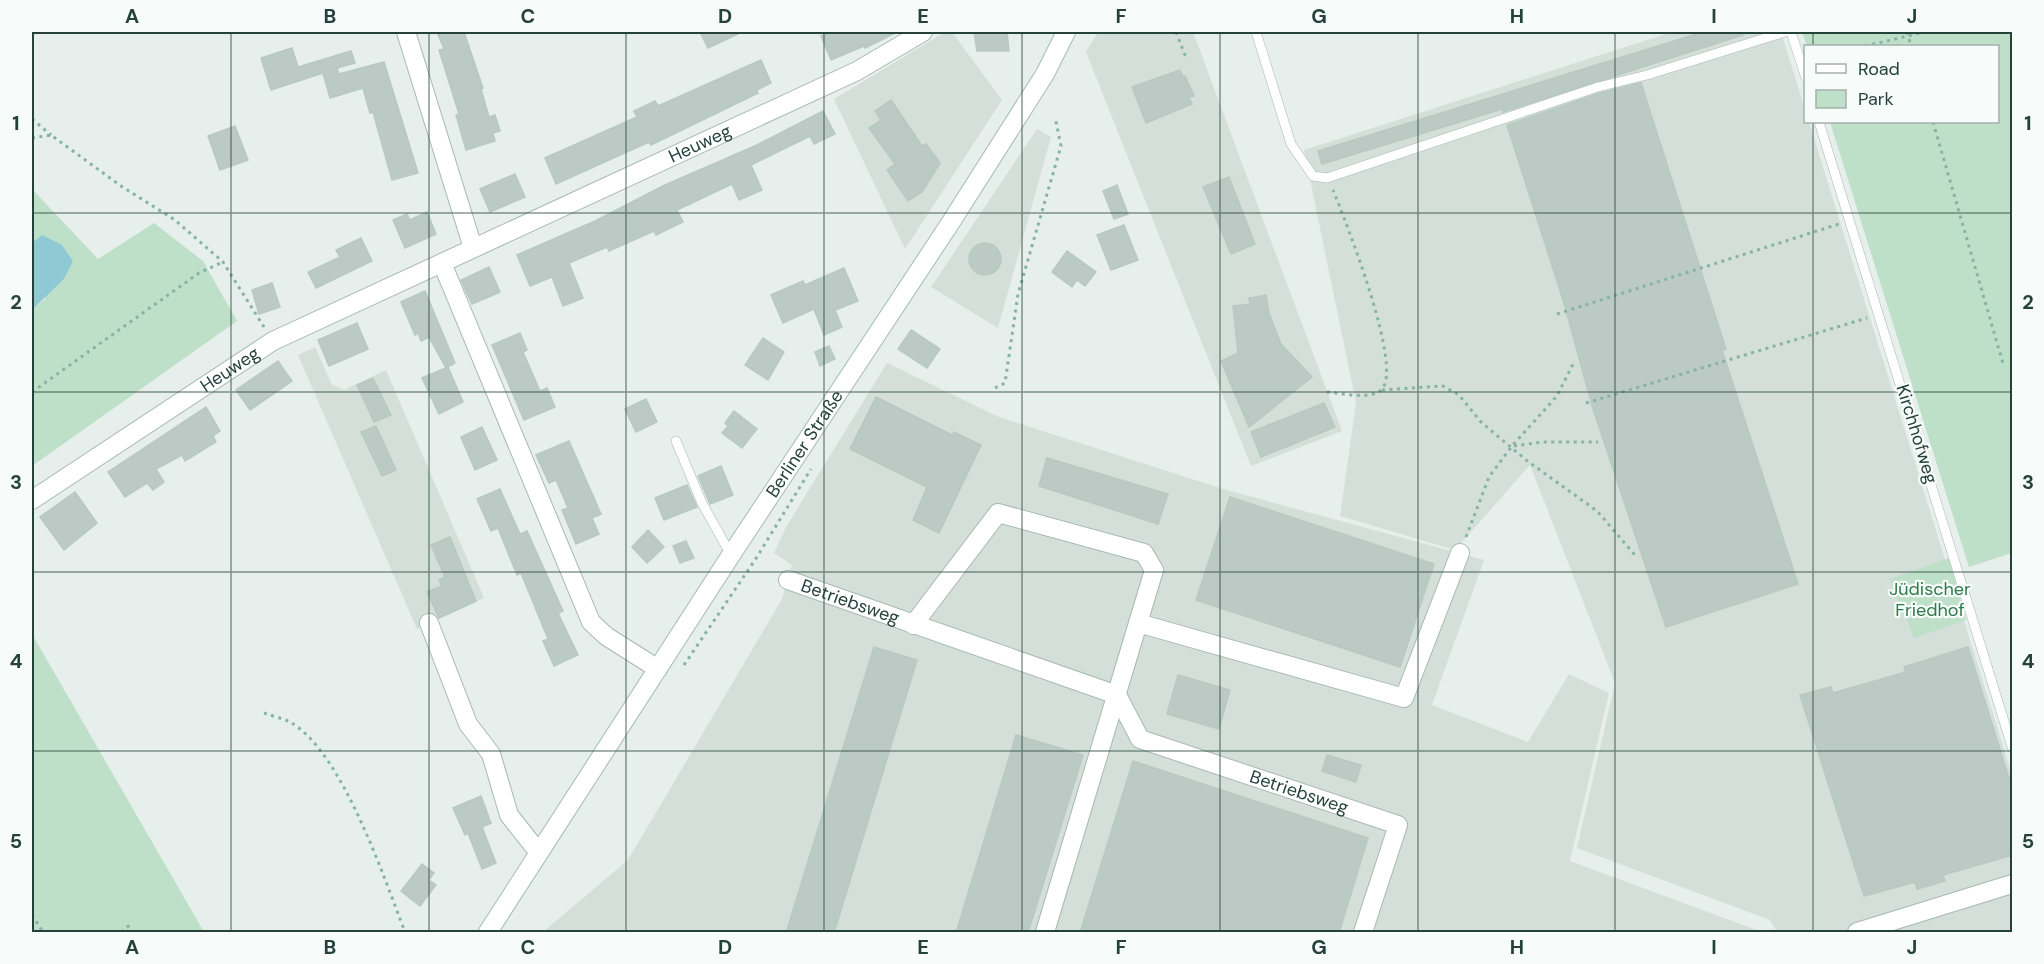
<svg xmlns="http://www.w3.org/2000/svg" width="2044" height="964" font-family="'DM Sans',sans-serif">
  <style>
    .built { fill: #d4dfda }
    .green { fill: #bfe0c8 }
    .water { fill: #8ec9d4 }
    .building { fill: #bbcac4; stroke: #b8c9c2; stroke-width: 1.5 }
    .lines { fill: none; stroke-linecap: round; stroke-linejoin: round }
    .lane-casing { stroke: #a8b8b2; stroke-width: 10 }
    .street-casing { stroke: #a8b8b2; stroke-width: 20 }
    .secondary-casing { stroke: #a4bbb3; stroke-width: 20 }
    .path { stroke: #86b3a5; stroke-width: 3; stroke-dasharray: 3 4.5; stroke-linecap: butt }
    .lane { stroke: #fff; stroke-width: 9 }
    .street { stroke: #fff; stroke-width: 18 }
    .secondary { stroke: #fff; stroke-width: 18 }
    .grid { fill: none; stroke: #24423a; stroke-width: 1.5; stroke-opacity: 0.55 }
    .labels { text-anchor: middle; stroke-width: 4.5; stroke-linejoin: round; paint-order: stroke }
    .street-label { font-size: 18px; fill: #24423a; stroke: #f7fbf9 }
    .park-label { font-size: 18px; fill: #2d7a4b; stroke: #f7fbf9 }
    .neatline { fill: none; stroke: #24423a; stroke-width: 2 }
    .grid-label { font-size: 20px; text-anchor: middle; font-weight: bold; fill: #24423a }
  </style>
  <rect width="100%" height="100%" fill="#e6efeb"/>
  <!-- built -->
  <g class="built">
    <path d="M945 32H952L1002 100 905 249 834 99Z"/>
    <path d="M1098 32H1193L1342 431 1251 466 1086 52Z"/>
    <path d="M1672 32H1781L1805 109 1806 122H1809L2012 775V932H1777L1770 920 1577 848 1615 683 1530 465 1455 550 1340 516 1356 403 1304 150Z"/>
    <path d="M1037 129 1051 137 998 328 931 287Z"/>
    <path d="M315 347 332 385 344 390 386 370 484 598 417 629 298 355Z"/>
    <path d="M887 363 999 417 1223 489 1484 560 1432 705 1528 742 1569 674 1609 693 1570 861 1762 932H543L628 860 782 599 792 565 774 553 786 527Z"/>
  </g>
  <!-- green -->
  <g class="green">
    <path d="M1802 32H2012V553L1969 567 1830 122H1998V46H1807Z"/>
    <path d="M32 189 98 259 154 223 203 261 237 321 32 466V310L45 299 42 235 32 243Z"/>
    <path d="M1949 558 1966 620 1914 638 1890 579Z"/>
    <path d="M32 634 204 932H32Z"/>
  </g>
  <!-- water -->
  <path class="water" d="M42 235 62 245 73 261 64 279 32 310V243Z"/>
  <!-- building -->
  <g class="building">
    <path d="M437 32H464L483 88 481 89 489 117 495 115 500 131 493 133 495 141 466 150 456 115 459 114 439 50 444 49Z"/>
    <path d="M700 32H742L708 48Z"/>
    <path d="M830 32H897L865 48 864 46 831 60 821 36Z"/>
    <path d="M974 32H1007L1009 51H977Z"/>
    <path d="M1703 32H1743V35L1503 112 1502 109 1322 164 1318 151Z"/>
    <path d="M292 48 298 67 351 51 355 63 337 68 339 74 384 62 418 173 392 180 373 112 370 113 363 88 330 98 323 73 271 90 261 58Z"/>
    <path d="M761 60 771 83 757 90 758 93 651 145 649 142 556 184 545 158 637 117 634 111 655 101 658 106Z"/>
    <path d="M1180 70 1183 77 1185 76 1194 96 1189 97 1192 104 1146 123 1132 87Z"/>
    <path d="M1641 83 1726 349 1722 350 1798 584 1666 627 1593 409 1564 303 1507 125 1600 93Z"/>
    <path d="M891 100 922 146 926 144 940 163 922 192 908 201 887 170 895 164 869 128 881 120 875 111Z"/>
    <path d="M823 111 835 134 814 144 810 136 751 165 762 190 739 200 732 184 677 210 683 222 656 235 654 231 609 251 607 247 569 263 583 298 563 306 552 277 530 286 517 255 595 221 665 185 757 145Z"/>
    <path d="M235 126 248 160 220 170 208 136Z"/>
    <path d="M515 174 525 197 490 212 480 189Z"/>
    <path d="M1229 177 1255 244 1231 254 1203 187Z"/>
    <path d="M1117 185 1128 214 1114 219 1103 191Z"/>
    <path d="M427 212 436 234 405 248 393 220 407 214 410 220Z"/>
    <path d="M1124 225 1138 260 1111 270 1097 235Z"/>
    <path d="M361 238 372 261 316 288 308 272 340 257 336 250Z"/>
    <circle cx="985" cy="259" r="16"/>
    <path d="M1067 251 1096 272 1085 286 1077 280 1072 287 1052 272Z"/>
    <path d="M489 267 500 292 472 304 461 280Z"/>
    <path d="M844 268 858 301 835 310 842 327 824 335 814 309 783 323 771 295 803 281 805 285Z"/>
    <path d="M272 283 280 307 259 314 252 290Z"/>
    <path d="M425 291 455 363 446 368 429 337 421 341 418 333 415 335 401 302Z"/>
    <path d="M1266 295 1269 313 1281 344 1312 377 1249 427 1221 361 1238 353 1233 306 1250 304 1249 298Z"/>
    <path d="M357 323 368 349 329 366 318 340Z"/>
    <path d="M911 330 940 349 927 368 898 349Z"/>
    <path d="M520 333 527 350 523 352 540 391 547 388 555 407 524 420 492 345Z"/>
    <path d="M763 338 784 352 768 380 745 365Z"/>
    <path d="M829 346 835 359 820 366 815 352Z"/>
    <path d="M278 361 292 381 250 410 236 390Z"/>
    <path d="M448 367 463 402 439 414 422 378Z"/>
    <path d="M373 378 391 415 374 422 357 385Z"/>
    <path d="M876 397 952 435 954 432 981 445 939 533 913 520 927 487 850 449Z"/>
    <path d="M646 399 657 422 636 432 625 409Z"/>
    <path d="M1324 403 1335 427 1261 457 1251 432Z"/>
    <path d="M206 407 220 431 213 436 216 442 185 461 182 455 156 469 164 482 153 490 147 483 125 497 108 472Z"/>
    <path d="M734 411 757 429 742 448 722 433 728 426 725 423Z"/>
    <path d="M376 426 396 470 382 476 361 432Z"/>
    <path d="M482 427 497 460 475 470 461 437Z"/>
    <path d="M569 441 601 514 592 518 599 534 576 544 562 510 568 508 556 480 549 483 536 455Z"/>
    <path d="M1047 458 1168 494 1158 524 1039 486Z"/>
    <path d="M721 466 733 495 710 504 698 476Z"/>
    <path d="M687 485 697 507 664 520 655 498Z"/>
    <path d="M500 489 520 534 527 531 563 611 558 613 578 655 554 666 543 641 548 639 521 573 517 575 498 528 491 531 477 499Z"/>
    <path d="M75 492 97 523 64 550 40 517Z"/>
    <path d="M1230 497 1434 564 1400 667 1196 600Z"/>
    <path d="M648 530 664 547 647 563 632 547Z"/>
    <path d="M450 537 476 601 439 618 427 592 442 586 439 580 445 577 431 545Z"/>
    <path d="M686 541 694 558 680 563 673 546Z"/>
    <path d="M874 647 917 660 834 933H786Z"/>
    <path d="M1968 647 2013 791V855L1943 875 1945 881 1917 889 1915 882 1864 896 1800 695 1831 687 1833 693 1906 672 1904 667Z"/>
    <path d="M1178 675 1230 690 1219 729 1167 714Z"/>
    <path d="M1016 735 1083 755 1028 933H956Z"/>
    <path d="M1327 755 1361 765 1356 782 1322 771Z"/>
    <path d="M1133 761 1368 838 1339 933H1080Z"/>
    <path d="M481 796 491 823 482 827 496 863 482 869 468 833 465 835 453 808Z"/>
    <path d="M422 864 434 873 429 880 436 885 420 906 401 891Z"/>
  </g>
  <g class="lines">
    <defs>
      <g id="lane">
        <path d="M1256 32 1291 144 1313 176 1327 178 1598 87 1647 75 1785 32"/>
        <path d="M1791 32 1806 78"/>
        <path d="M1819 122 2012 747"/>
        <path d="M676 441 702 503 731 555"/>
      </g>
      <g id="street">
        <path d="M406 32 473 248"/>
        <path d="M442 263 591 622 606 636 658 669"/>
        <path id="s1" d="M32 500 273 341 857 71 923 32"/>
        <path id="s2" d="M788 580 1117 695 1140 739 1398 825 1363 932"/>
        <path d="M429 623 468 724 491 754 509 815 539 853"/>
        <path d="M1138 623 1404 698 1460 553"/>
        <path d="M913 625 998 513 1144 553 1154 570 1045 932"/>
        <path d="M1857 932 2012 884"/>
      </g>
      <g id="secondary">
        <path id="s3" d="M488 932 731 555 951 222 1045 74 1066 32"/>
      </g>
    </defs>
    <!-- lane casing -->
    <use href="#lane" class="lane-casing"/>
    <!-- street casing -->
    <use href="#street" class="street-casing"/>
    <!-- secondary casing -->
    <use href="#secondary" class="secondary-casing"/>
    <!-- path -->
    <g class="path">
      <path d="M1176 32 1187 60"/>
      <path d="M1907 32 1911 46"/>
      <path d="M1865 46 1925 32"/>
      <path d="M32 119 51 135"/>
      <path d="M1933 122 2004 367"/>
      <path d="M32 138 51 135 121 186 175 220 223 262 264 327"/>
      <path d="M1557 314 1839 224"/>
      <path d="M995 388 1005 383 1018 294 1061 146 1055 117"/>
      <path d="M1382 390 1443 386 1459 395 1481 422 1526 460 1597 511 1635 555"/>
      <path d="M32 392 199 273 223 262"/>
      <path d="M1327 392C1341 393 1370 400 1381 390 1405 370 1345 220 1333 190"/>
      <path d="M1586 403 1867 318"/>
      <path d="M1514 446 1542 442H1598"/>
      <path d="M1466 537 1489 477 1512 446 1557 396 1573 364"/>
      <path d="M684 665 755 560 811 469"/>
      <path d="M264 713C272 716 282 718 290 722 342 751 384 878 405 932"/>
      <path d="M32 915 43 932"/>
      <path d="M121 932 131 924"/>
    </g>
    <!-- lane -->
    <use href="#lane" class="lane"/>
    <!-- street -->
    <use href="#street" class="street"/>
    <!-- secondary -->
    <use href="#secondary" class="secondary"/>
  </g>
  <!-- grid -->
  <path class="grid" d="M231 32V932M429 32V932M626 32V932M824 32V932M1022 32V932M1220 32V932M1418 32V932M1615 32V932M1813 32V46M1813 122V932M32 213H2012M32 392H2012M32 572H2012M32 751H2012"/>
  <g class="labels">
    <!-- street labels -->
    <g class="street-label">
      <text dy="6" stroke="none"><textPath href="#s1" startOffset="759">Heuweg</textPath></text>
      <text dy="6" stroke="none"><textPath href="#s1" startOffset="237">Heuweg</textPath></text>
      <text transform="translate(1917 434) rotate(73)" y="6">Kirchhofweg</text>
      <text dy="6" stroke="none"><textPath href="#s3" startOffset="582">Berliner Straße</textPath></text>
      <text dy="6" stroke="none"><textPath href="#s2" startOffset="66">Betriebsweg</textPath></text>
      <text dy="6" stroke="none"><textPath href="#s2" startOffset="566">Betriebsweg</textPath></text>
    </g>
    <!-- park labels -->
    <g class="park-label">
      <text x="1930" y="595">Jüdischer<tspan x="1930" dy="21">Friedhof</tspan></text>
    </g>
  </g>
  <!-- border -->
  <rect width="2044" height="964" fill="none" stroke="#f7fbf9" stroke-width="66"/>
  <!-- legend -->
  <rect x="1804" y="45" width="195" height="78" fill="#f7fbf9" stroke="#a3b1ad" stroke-width="1.5"/>
  <rect x="1816" y="64" width="30" height="9" fill="#ffffff" stroke="#a3b1ad" stroke-width="1.5"/>
  <text x="1858" y="75" font-size="18" fill="#24423a">Road</text>
  <rect x="1816" y="90" width="30" height="18" fill="#bfe0c8" stroke="#a3b1ad" stroke-width="1.5"/>
  <text x="1858" y="105" font-size="18" fill="#24423a">Park</text>
  <rect x="33" y="33" width="1978" height="898" class="neatline"/>
  <g class="grid-label">
    <text x="132" y="23">A</text>
    <text x="330" y="23">B</text>
    <text x="528" y="23">C</text>
    <text x="725" y="23">D</text>
    <text x="923" y="23">E</text>
    <text x="1121" y="23">F</text>
    <text x="1319" y="23">G</text>
    <text x="1517" y="23">H</text>
    <text x="1714" y="23">I</text>
    <text x="1912" y="23">J</text>
    <text x="16" y="130">1</text>
    <text x="2028" y="130">1</text>
    <text x="16" y="309">2</text>
    <text x="2028" y="309">2</text>
    <text x="16" y="489">3</text>
    <text x="2028" y="489">3</text>
    <text x="16" y="668">4</text>
    <text x="2028" y="668">4</text>
    <text x="16" y="848">5</text>
    <text x="2028" y="848">5</text>
    <text x="132" y="954">A</text>
    <text x="330" y="954">B</text>
    <text x="528" y="954">C</text>
    <text x="725" y="954">D</text>
    <text x="923" y="954">E</text>
    <text x="1121" y="954">F</text>
    <text x="1319" y="954">G</text>
    <text x="1517" y="954">H</text>
    <text x="1714" y="954">I</text>
    <text x="1912" y="954">J</text>
  </g>
</svg>
